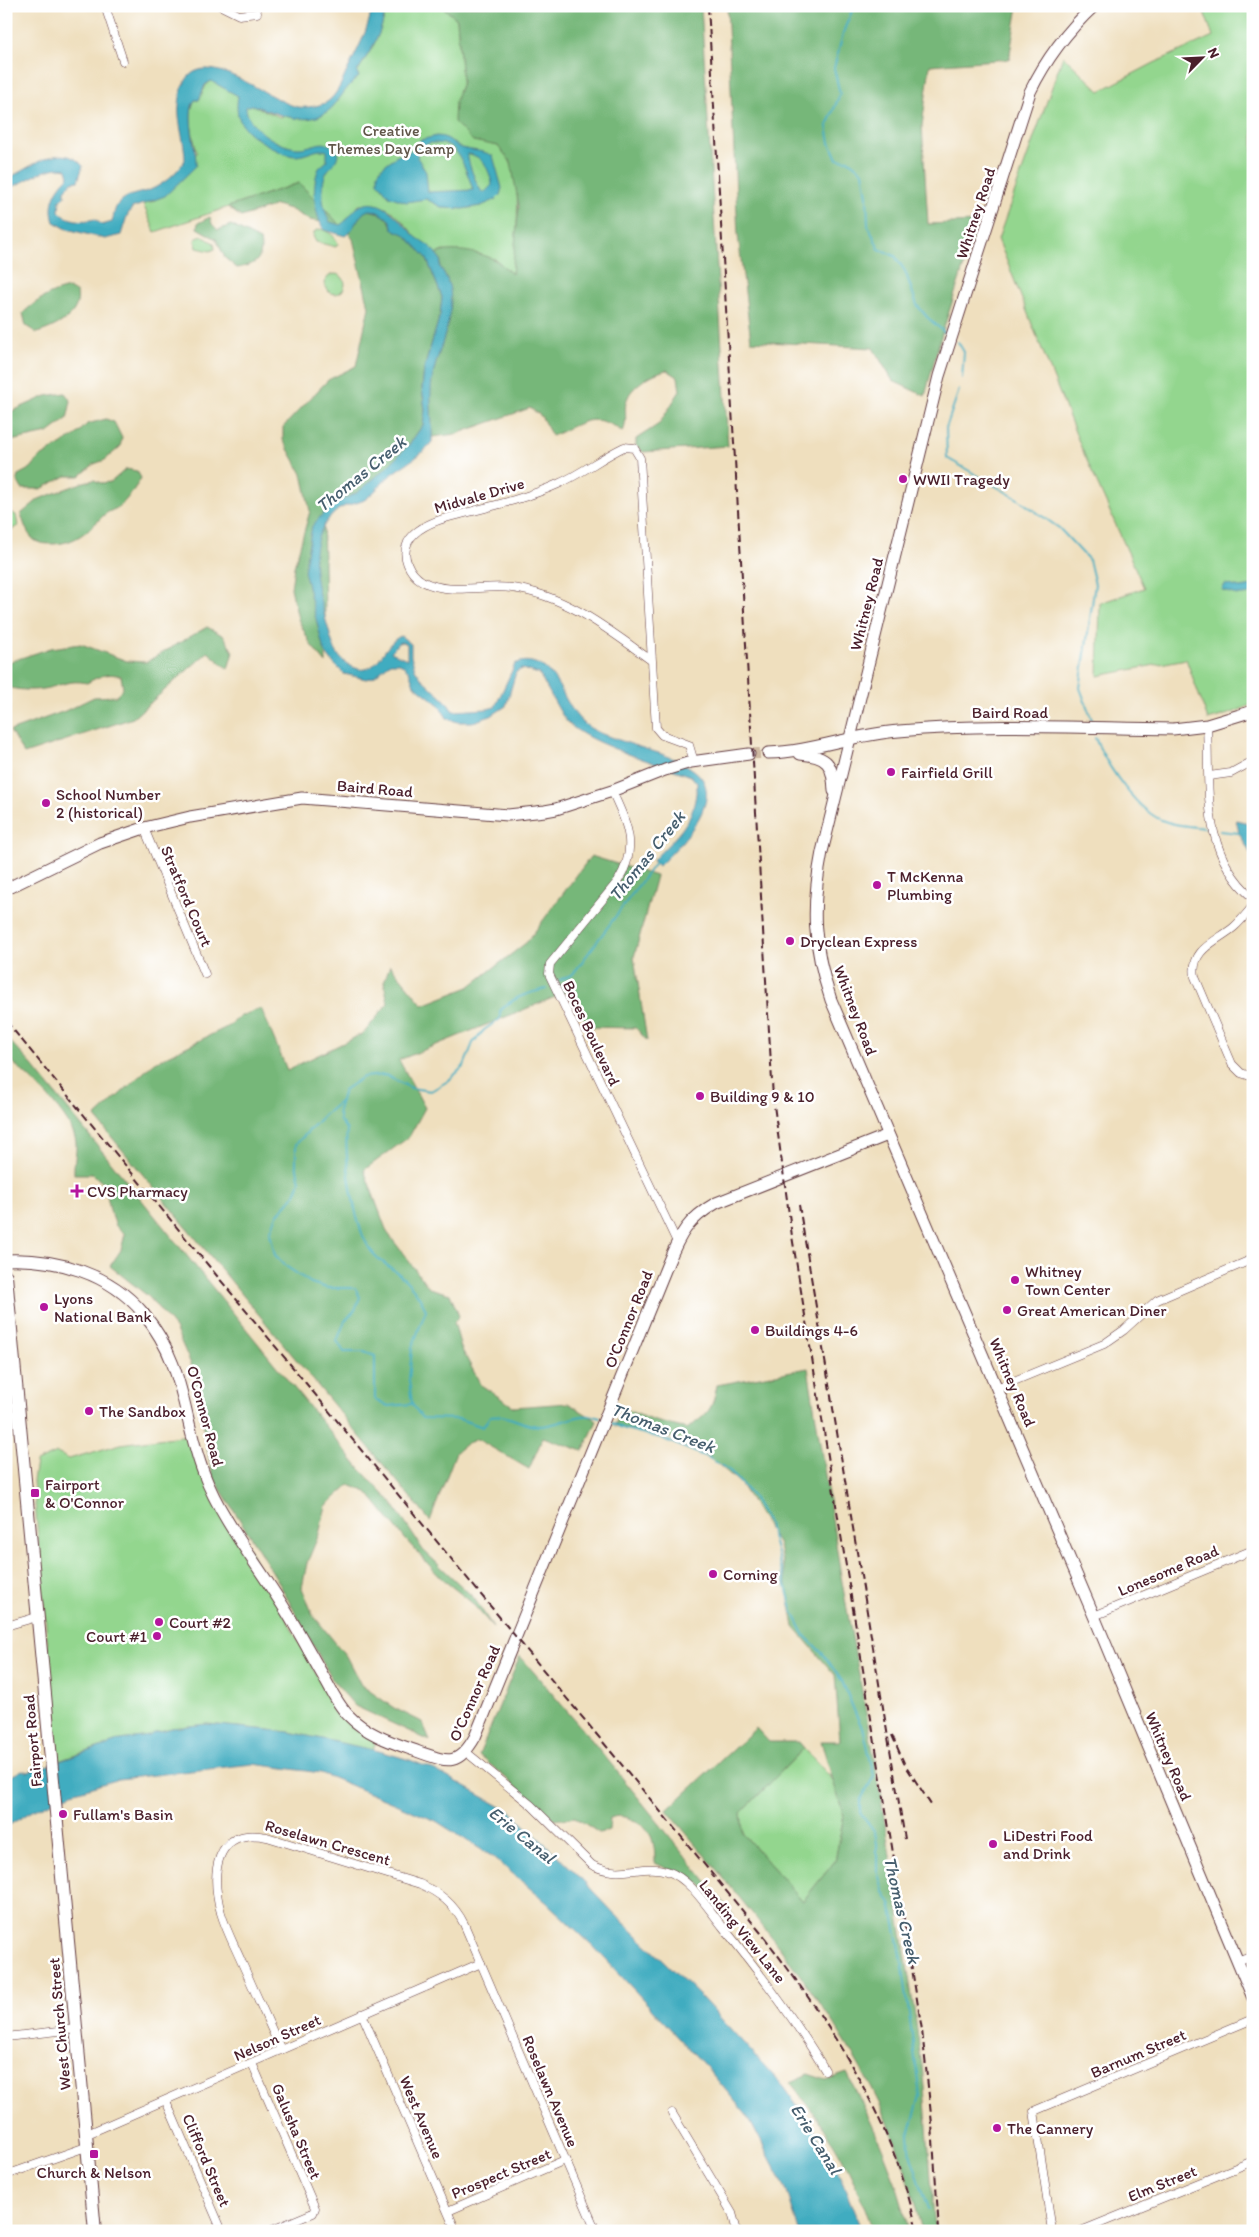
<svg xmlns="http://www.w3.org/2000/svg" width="1259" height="2237" font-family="Itim,sans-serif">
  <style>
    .green { fill: #93d68e; stroke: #6e7a5c }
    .forest { fill: #76b779; stroke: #606b52 }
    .water { fill: #41acc0; stroke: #466676; fill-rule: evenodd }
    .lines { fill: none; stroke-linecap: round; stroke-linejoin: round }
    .stream { stroke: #41acc0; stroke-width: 2 }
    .secondary-tunnel { stroke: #ceb9a1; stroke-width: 11; stroke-dasharray: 11 5.5; stroke-linecap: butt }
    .street-casing { stroke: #633c41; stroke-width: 9 }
    .secondary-casing { stroke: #633c41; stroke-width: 13 }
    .primary-casing { stroke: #633c41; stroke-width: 14 }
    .street { stroke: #fff; stroke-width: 8 }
    .secondary { stroke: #fff; stroke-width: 11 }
    .primary { stroke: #fff; stroke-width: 12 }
    .rail { stroke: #4a1f2b; stroke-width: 2; stroke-dasharray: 8 4; stroke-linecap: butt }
    .poi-dot { fill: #b5179e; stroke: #fff; stroke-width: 2 }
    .labels { text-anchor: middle; stroke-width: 5; stroke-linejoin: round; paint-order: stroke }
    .park-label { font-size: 16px; fill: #605649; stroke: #fff }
    .street-label { font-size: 16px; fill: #4a1f2b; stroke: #fff }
    .poi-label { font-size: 16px; fill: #4a1f2b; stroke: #fff; text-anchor: start }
    .water-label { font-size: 18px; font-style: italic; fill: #465e6e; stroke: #fff }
  </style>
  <rect width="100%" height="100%" fill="#fff"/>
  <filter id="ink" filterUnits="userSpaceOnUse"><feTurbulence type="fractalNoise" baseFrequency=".02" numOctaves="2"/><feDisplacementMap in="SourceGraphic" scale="10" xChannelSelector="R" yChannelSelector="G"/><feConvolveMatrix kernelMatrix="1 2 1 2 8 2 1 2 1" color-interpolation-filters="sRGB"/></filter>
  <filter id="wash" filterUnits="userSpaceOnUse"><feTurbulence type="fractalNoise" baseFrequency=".0096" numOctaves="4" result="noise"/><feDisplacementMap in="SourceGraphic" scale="20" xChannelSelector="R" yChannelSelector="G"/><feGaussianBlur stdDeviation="1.12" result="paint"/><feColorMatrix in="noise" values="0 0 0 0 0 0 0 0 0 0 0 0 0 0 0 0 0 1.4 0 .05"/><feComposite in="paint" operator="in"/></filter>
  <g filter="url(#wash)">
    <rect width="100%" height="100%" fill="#efdfbe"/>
    <!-- green -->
    <g class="green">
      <path d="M386 6H441L457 19 462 82 455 102 473 141C480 142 493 142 499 147 528 169 515 242 512 274L495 259 443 251 436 254C430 247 424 244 418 239 408 229 397 211 383 207 376 205 367 206 359 205L347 222 340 225 299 183 155 232 143 204 154 201 197 153C194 139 186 113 195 100H199L206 85 211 81 229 89 252 105 280 117 336 103 349 84 359 77 357 72C372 48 382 35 386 6Z"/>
      <path d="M1206 6H1253V704L1232 713 1208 720 1186 659 1098 676 1100 603 1144 588 1081 447 998 239 1063 56 1100 91 1154 63 1213 36 1203 9Z"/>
      <path d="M321 229C329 232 336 236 338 244L336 247 316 242 313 236 315 231Z"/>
      <path d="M202 236 214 243 215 249 210 251 197 248 195 239Z"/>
      <circle cx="335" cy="284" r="10"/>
      <path d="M12 513 16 515 18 526 6 533V514Z"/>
      <path d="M188 1435 329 1698 376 1741 373 1750 289 1732 207 1724 172 1728 156 1732 150 1736 121 1740 58 1761 33 1481 36 1462 57 1453 69 1459 121 1444Z"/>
      <path d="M804 1748 833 1780 844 1816 835 1861 803 1901 743 1834 741 1813Z"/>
    </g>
    <!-- forest -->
    <g class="forest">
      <path d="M441 6H701L728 446 643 452 636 446V439L659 424 680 391 678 377 667 370C654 372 633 385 628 397 622 408 629 418 623 432 593 410 582 423 552 436L541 416 530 408 456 434 432 437C431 417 428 397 432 378 439 344 465 299 440 267L441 260 436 254C450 247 479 252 493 259 500 262 506 269 512 274L519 206 511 162 498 146 473 141 454 122 455 102 462 82 457 19Z"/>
      <path d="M727 6H1018L1009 59 930 65 922 126 928 224 978 222 939 343 925 396 893 381 873 348 751 341 738 235Z"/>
      <path d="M299 183 340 225 309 220 290 209 276 205 241 217 228 207Z"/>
      <path d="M367 210C379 212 391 216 392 229L404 233 426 257 442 297 440 315 424 369 422 388 425 410 423 425 408 446 384 470 358 492 329 507 323 514 326 663 311 645 298 619 291 588 294 567 310 511 302 474 283 440V427L328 380 356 366 369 307 353 239 349 234 361 213Z"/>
      <path d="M210 217 212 224 218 230 231 225 260 240C264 260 255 265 237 268L225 258 216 239 197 228 198 223Z"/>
      <path d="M69 288 77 293C82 315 54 328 37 333L26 326 23 313C37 300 50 292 69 288Z"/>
      <path d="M65 393 71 401 67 419 48 433 6 442V414L46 396Z"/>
      <path d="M106 419 114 422 122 438 120 447 105 460 94 464 80 476H66L41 489H22L17 480 18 475 31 468 39 458 76 435 87 424Z"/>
      <path d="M126 469 137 471 141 478C137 486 126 501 120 506 115 510 108 511 104 515 87 532 75 544 51 544 45 544 37 543 33 539 26 532 24 523 21 514L39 499 84 482 94 480 101 483 111 482Z"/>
      <path d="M207 627 224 636 233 652 228 669 208 652 133 718 24 754 10 731 65 711 94 697 116 696 123 688 121 676C108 672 99 676 87 683 69 679 61 686 43 689 31 691 18 690 6 687V663L51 648 81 644 127 661 146 662Z"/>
      <path d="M591 856 656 876 634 957 647 1041 636 1028 588 1027 570 991 399 1060 425 1108 409 1137 364 1170 387 1232 429 1288 450 1294 459 1316 454 1322 461 1348 481 1385 514 1407 568 1403 597 1421 583 1451 543 1437 529 1469 477 1439 466 1444 456 1452 430 1521 95 1117 155 1062 227 1027 241 1016 261 1008 287 1070 364 1033 388 1003 384 982 390 965 423 1005 469 987 527 942Z"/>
      <path d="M6 1037 33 1066 359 1468 392 1503 423 1550 474 1598 493 1627 471 1602 441 1578 406 1540 367 1492 349 1485 326 1506 319 1534 307 1563 302 1588 313 1615 346 1656 361 1685 394 1708 422 1722 430 1741 355 1706 333 1681 275 1576 213 1477 204 1434 202 1406 194 1371 175 1328 149 1297 110 1266 121 1250 125 1234 116 1226 110 1210 105 1185 93 1174H74C73 1164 77 1153 76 1143 75 1119 25 1072 6 1057Z"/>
      <path d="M808 1368 842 1582 877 1773 915 2016 923 2074 935 2231H922C911 2189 900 2148 882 2109 828 1997 745 1905 667 1810L756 1728 769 1742H799L804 1748 741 1813 743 1834 803 1901 835 1861 844 1816 821 1741H840L835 1675 794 1627 779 1545 740 1483 692 1442 615 1426 621 1408 655 1421 687 1429C708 1413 712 1412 717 1385Z"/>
      <path d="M520 1656 590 1738 734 1916 725 1919 702 1885 655 1863C655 1844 652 1826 633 1820 624 1816 620 1815 610 1818L609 1830 599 1833 575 1817 555 1820 479 1755Z"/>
      <path d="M847 2073C873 2124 896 2174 909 2231H873C854 2172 829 2130 790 2082L808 2074 826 2080Z"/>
    </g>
    <!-- water -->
    <g class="water">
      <path d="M372 6H386C382 35 372 48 357 72L359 77C348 85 344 93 336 103 314 132 279 114 252 105L246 107C246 127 280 148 299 148 317 147 324 135 338 153 337 165 329 165 325 176 320 189 323 210 330 222L340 225C349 220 353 208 362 205 383 197 400 221 413 234 417 239 423 241 428 245 433 249 437 255 441 260L440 267C466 301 438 344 432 380 429 401 433 421 432 442 418 458 413 459 397 470 385 478 377 491 366 499 358 504 346 504 338 510 299 541 318 592 329 631 333 646 337 660 353 667 378 679 382 643 401 636L411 644V656L415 669 421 678 445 700 453 711 487 709 495 707 515 664C526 658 541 663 549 672 564 689 568 711 586 725 598 734 614 738 628 743 649 751 677 756 695 771 729 798 678 847 659 866L652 861C678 834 695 823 697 783L691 776C660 764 590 745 568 723 561 716 546 685 539 674L522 669 516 672 506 706 491 716 473 722H457L447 718 439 705 414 685 409 671 400 663H390L374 677 366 679 344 674 334 664 324 651 304 571 312 526 329 507 358 492 384 470 408 446 423 425 425 410 422 388 424 369 440 315 442 297 426 257 404 234 392 229C392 221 388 218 381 214 360 200 358 228 345 236L324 230C314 214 311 185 319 168L327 161V151C317 147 307 156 296 156 287 156 278 151 271 147 248 134 233 124 238 96L211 81 205 85 199 100H195C185 113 197 149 196 166L165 196 132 208 127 216 121 235 105 239 67 229 54 222C48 203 56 188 69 176L67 169C46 164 27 183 6 189V179C28 170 61 139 83 166L78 181 72 182 65 190V196L60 200 59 211C67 221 83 222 95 219L102 225 112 222C114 216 114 209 118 204 126 194 139 194 150 190 164 184 177 173 185 160 185 141 177 123 179 104 187 27 264 100 298 107 306 108 320 106 327 102 336 96 342 82 346 73 356 52 369 30 372 6ZM402 642 407 644V659L391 652 398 643Z"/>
      <path d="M437 136C452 137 451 144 462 148 472 151 483 150 493 156L502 188 500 195 495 200 481 206 463 209 443 208 426 199 406 202 389 196 378 182V173L382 167 395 157 410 151 420 140ZM430 143C437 143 444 143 450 146 460 151 470 180 473 190L428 192 426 172 417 157 419 148ZM468 154C484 156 490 172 492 185L485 192H482C477 186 466 159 468 154Z"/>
      <path d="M1225 584 1240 588 1253 586V593C1241 597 1233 595 1222 590Z"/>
      <path d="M1236 820 1253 824V858L1239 833Z"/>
      <path d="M207 1724 289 1732 379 1751 410 1760 435 1770 512 1813 574 1871 613 1912 702 1998 784 2087 811 2124 835 2164 862 2231H799L787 2191 749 2118 708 2069 593 1946 546 1902 493 1857 436 1821 321 1773 253 1764 119 1779 72 1793 34 1810 6 1827V1779L22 1770 28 1772 121 1740 149 1736 156 1732 172 1728Z"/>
    </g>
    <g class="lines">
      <!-- stream -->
      <g class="stream">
        <path d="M854 6 844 30 834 68 840 94 827 126 830 143 837 159 848 160 863 172 867 196 868 225 879 249 895 256 905 271 917 305 927 317 944 332"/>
        <path d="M958 342 964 352 962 378"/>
        <path d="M959 390 946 428 947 458 1018 499 1059 528 1089 560 1095 584 1080 688 1092 720"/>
        <path d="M1095 738C1106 764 1138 814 1167 822 1179 826 1193 826 1205 828"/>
        <path d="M1220 831 1239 833"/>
        <path d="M560 980 573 974 655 863"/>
        <path d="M546 989C528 993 513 997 500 1011V1019L484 1030 473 1043 464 1066 448 1081 431 1091 411 1088 385 1075 363 1077 344 1090 338 1110 340 1121 347 1130C344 1156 354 1223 368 1246 374 1258 389 1266 399 1274 411 1284 420 1297 426 1310L412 1348 409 1380 412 1404 422 1418 459 1419 483 1427 490 1416C508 1413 522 1426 539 1426 561 1426 578 1410 600 1418"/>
        <path d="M341 1101 325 1114 296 1144V1164L300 1182 294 1196 277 1215 270 1233 275 1255 287 1267 311 1283 327 1288H355L360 1297 355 1310 345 1321 337 1341 344 1352H364L375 1356V1399L388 1406 412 1404"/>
        <path d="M609 1422 625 1429 661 1438 709 1458 730 1471 753 1497 769 1525 793 1612 805 1636 824 1655 842 1681 856 1715 864 1731 874 1776 860 1801V1812L875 1832 877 1844V1871L884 1892 891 1903 902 1960 920 2096 909 2135 911 2157 929 2209"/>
      </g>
    </g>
  </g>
  <g filter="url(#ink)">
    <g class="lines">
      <!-- secondary-tunnel -->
      <path class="secondary-tunnel" d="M749 754 768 753"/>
      <defs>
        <g id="street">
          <path d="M105 6 123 61"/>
          <path d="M221 6 239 15 257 13"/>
          <path d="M652 661 640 458 634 448 624 447C601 458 581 474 558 484 525 499 488 507 453 516 437 520 416 527 408 542 401 556 409 573 422 581 449 596 483 584 512 588 566 595 609 630 652 661L656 728 662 735 689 745 694 762"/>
          <path d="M1207 725C1210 789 1200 852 1253 898"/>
          <path d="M1209 776 1231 773 1253 761"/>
          <path d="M612 791C627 824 639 847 618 881L550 964 549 974 677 1242"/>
          <path d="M144 828 205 974"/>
          <path d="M1253 906C1247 913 1241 921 1234 927 1216 942 1190 949 1195 977L1232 1064 1241 1073 1253 1077"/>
          <path d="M997 1388 1104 1344 1124 1330 1157 1300 1253 1259"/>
          <path d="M1094 1616 1253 1550"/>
          <path d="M6 1626 37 1617"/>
          <path d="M466 1752 531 1805 592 1865C621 1880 641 1863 667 1871 691 1879 708 1909 723 1927 760 1973 795 2019 825 2070"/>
          <path d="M1237 1961 1253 1955"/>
          <path d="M362 2014 456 2231"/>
          <path d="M6 2037 76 2029"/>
          <path d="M281 2050C268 2021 255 1992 242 1963 235 1947 226 1930 221 1913 211 1875 213 1826 267 1837L420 1884C440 1893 454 1904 464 1924L596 2231"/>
          <path d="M252 2063 315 2208 313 2213 270 2231"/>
          <path d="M166 2101 222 2231"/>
          <path d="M672 2113 732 2213 737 2231"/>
          <path d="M85 2135 481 1963"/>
          <path d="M6 2175 86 2147"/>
          <path d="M448 2211 565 2160"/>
          <path d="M1052 2231 1034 2111 1253 2019"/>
          <path d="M1081 2231 1253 2161"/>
        </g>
        <g id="secondary">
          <path d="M1094 6C1067 31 1046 59 1030 92L939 376 822 852C811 908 813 946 831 1000L1094 1616 1253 1998"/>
          <path d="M768 753C812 752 854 734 899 731 989 723 1082 728 1173 729L1207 725 1253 711"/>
          <path d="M800 754C828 756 833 764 834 791"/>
          <path d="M6 889 100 843 144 828 190 817 302 798 508 815 545 811 556 809 612 791 665 770 691 762 749 754"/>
          <path d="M6 1260C56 1258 110 1273 143 1313 187 1366 181 1415 204 1474 221 1520 261 1569 286 1611 299 1632 310 1653 322 1674 330 1688 337 1704 348 1715 367 1735 394 1743 419 1752 448 1762 458 1767 475 1737L668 1263C680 1234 688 1219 716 1203L888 1135"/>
        </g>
        <path id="primary" d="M6 1276 95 2231"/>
      </defs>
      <!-- street casing -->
      <use href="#street" class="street-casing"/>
      <!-- secondary casing -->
      <use href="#secondary" class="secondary-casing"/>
      <!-- primary casing -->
      <use href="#primary" class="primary-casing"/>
      <!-- street -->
      <use href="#street" class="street"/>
      <!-- secondary -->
      <use href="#secondary" class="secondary"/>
      <!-- primary -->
      <use href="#primary" class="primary"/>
      <!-- rail -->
      <g class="rail">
        <path d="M708 6 773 1098 792 1236 922 2030 932 2124 939 2231"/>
        <path d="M6 1021 761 1933C830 2023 893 2118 917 2231"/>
        <path d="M799 1205 905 1839"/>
        <path d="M892 1735 904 1763 933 1808"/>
      </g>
    </g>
  </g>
  <!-- markers -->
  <g class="poi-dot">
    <circle cx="903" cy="479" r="5"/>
    <circle cx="891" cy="772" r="5"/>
    <circle cx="46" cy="803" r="5"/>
    <circle cx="877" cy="885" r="5"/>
    <circle cx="790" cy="941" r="5"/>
    <circle cx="700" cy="1096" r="5"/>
    <path d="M74.5 1183.5h5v5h5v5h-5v5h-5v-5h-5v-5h5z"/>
    <circle cx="1015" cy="1280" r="5"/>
    <circle cx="44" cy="1307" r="5"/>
    <circle cx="1007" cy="1310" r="5"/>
    <circle cx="755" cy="1330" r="5"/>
    <circle cx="89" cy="1411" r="5"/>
    <rect x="30" y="1488" width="10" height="10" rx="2.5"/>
    <circle cx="713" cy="1574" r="5"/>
    <circle cx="159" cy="1622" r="5"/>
    <circle cx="157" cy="1636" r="5"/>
    <circle cx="63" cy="1814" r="5"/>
    <circle cx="993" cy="1844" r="5"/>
    <circle cx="997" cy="2128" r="5"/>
    <rect x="89" y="2149" width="10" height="10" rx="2.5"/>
  </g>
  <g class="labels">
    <!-- park labels -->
    <g class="park-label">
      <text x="391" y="136">Creative<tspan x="391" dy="18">Themes Day Camp</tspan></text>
    </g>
    <!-- street labels -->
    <g class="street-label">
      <text transform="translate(975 213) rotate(-72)" y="6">Whitney Road</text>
      <text transform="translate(479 495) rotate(-16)" y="6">Midvale Drive</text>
      <text transform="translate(866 604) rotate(-76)" y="6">Whitney Road</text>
      <text x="1010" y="718">Baird Road</text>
      <text transform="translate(375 788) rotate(5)" y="6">Baird Road</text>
      <text transform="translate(187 896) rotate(67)" y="6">Stratford Court</text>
      <text transform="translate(856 1010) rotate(69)" y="6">Whitney Road</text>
      <text transform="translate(592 1033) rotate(65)" y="6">Boces Boulevard</text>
      <text transform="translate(628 1319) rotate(-68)" y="6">O'Connor Road</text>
      <text transform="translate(1013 1382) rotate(67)" y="6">Whitney Road</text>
      <text transform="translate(206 1416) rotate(75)" y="6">O'Connor Road</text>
      <text transform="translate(1168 1570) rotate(-23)" y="6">Lonesome Road</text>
      <text transform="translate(474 1693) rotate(-66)" y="6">O'Connor Road</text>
      <text transform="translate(32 1741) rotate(-95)" y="6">Fairport Road</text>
      <text transform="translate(1169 1756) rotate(67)" y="6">Whitney Road</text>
      <text transform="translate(328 1842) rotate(16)" y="6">Roselawn Crescent</text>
      <text transform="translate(743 1931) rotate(51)" y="6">Landing View Lane</text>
      <text transform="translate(59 2024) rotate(-95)" y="6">West Church Street</text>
      <text transform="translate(277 2037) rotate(-24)" y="6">Nelson Street</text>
      <text transform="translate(1138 2053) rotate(-23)" y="6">Barnum Street</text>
      <text transform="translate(551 2091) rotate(67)" y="6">Roselawn Avenue</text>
      <text transform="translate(422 2117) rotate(67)" y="6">West Avenue</text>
      <text transform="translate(297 2131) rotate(67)" y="6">Galusha Street</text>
      <text transform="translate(207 2160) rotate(67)" y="6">Clifford Street</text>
      <text transform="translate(501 2173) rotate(-23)" y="6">Prospect Street</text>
      <text transform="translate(1162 2183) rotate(-22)" y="6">Elm Street</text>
    </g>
    <!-- poi labels -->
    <g class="poi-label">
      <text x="913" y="485">WWII Tragedy</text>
      <text x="901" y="778">Fairfield Grill</text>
      <text x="56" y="800">School Number<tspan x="56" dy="18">2 (historical)</tspan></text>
      <text x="887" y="882">T McKenna<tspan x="887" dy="18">Plumbing</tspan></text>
      <text x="800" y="947">Dryclean Express</text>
      <text x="710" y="1102">Building 9 &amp; 10</text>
      <text x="87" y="1197">CVS Pharmacy</text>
      <text x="1025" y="1277">Whitney<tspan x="1025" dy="18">Town Center</tspan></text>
      <text x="54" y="1304">Lyons<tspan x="54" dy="18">National Bank</tspan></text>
      <text x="1017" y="1316">Great American Diner</text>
      <text x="765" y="1336">Buildings 4-6</text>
      <text x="99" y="1417">The Sandbox</text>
      <text x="45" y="1490">Fairport<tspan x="45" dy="18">&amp; O'Connor</tspan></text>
      <text x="723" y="1580">Corning</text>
      <text x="169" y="1628">Court #2</text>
      <text x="147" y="1642" text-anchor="end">Court #1</text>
      <text x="73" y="1820">Fullam's Basin</text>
      <text x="1003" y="1841">LiDestri Food<tspan x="1003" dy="18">and Drink</tspan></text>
      <text x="1007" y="2134">The Cannery</text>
      <text x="94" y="2178" text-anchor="middle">Church &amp; Nelson</text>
    </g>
    <!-- water labels -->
    <g class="water-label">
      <text transform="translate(361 474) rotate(-39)" y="6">Thomas Creek</text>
      <text transform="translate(647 856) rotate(-51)" y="6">Thomas Creek</text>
      <text transform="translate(663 1428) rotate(21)" y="6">Thomas Creek</text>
      <text transform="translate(522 1835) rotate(39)" y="6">Erie Canal</text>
      <text transform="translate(902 1910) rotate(77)" y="6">Thomas Creek</text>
      <text transform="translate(816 2139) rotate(58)" y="6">Erie Canal</text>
    </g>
  </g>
  <!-- margin -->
  <rect width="1259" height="2237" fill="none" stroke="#fff" stroke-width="25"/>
  <!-- north arrow -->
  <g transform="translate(1202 58) rotate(66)" stroke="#ffffff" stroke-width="4" paint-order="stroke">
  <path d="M0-4L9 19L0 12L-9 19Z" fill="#4a1f2b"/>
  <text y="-8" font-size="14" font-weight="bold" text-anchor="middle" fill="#4a1f2b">N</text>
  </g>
</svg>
